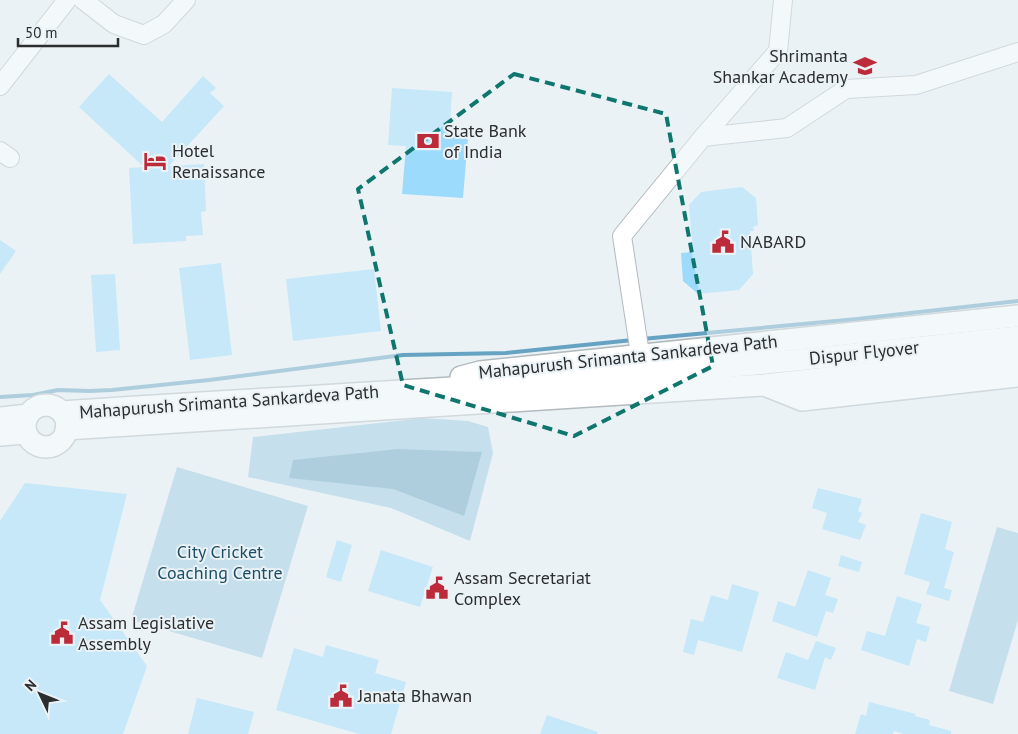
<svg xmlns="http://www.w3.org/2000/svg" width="1018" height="734" font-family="'PT Sans',sans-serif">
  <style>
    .green { fill: #9cc8df }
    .water { fill: #66a3c2 }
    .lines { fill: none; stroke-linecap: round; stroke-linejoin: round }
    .stream { stroke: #66a3c2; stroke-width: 4 }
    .building { fill: #9cdbfc }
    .minor-casing { stroke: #b3babe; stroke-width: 20 }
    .major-casing { stroke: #b3babe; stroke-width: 24 }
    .minor { stroke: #fff; stroke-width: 18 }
    .major { stroke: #fff; stroke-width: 21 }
    .marked { fill: none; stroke: #0f766e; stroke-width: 4; stroke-dasharray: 10 6; stroke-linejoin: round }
    .labels { text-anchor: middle; stroke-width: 4; stroke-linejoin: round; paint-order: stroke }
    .poi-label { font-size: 18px; fill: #2b2d2f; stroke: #eaf2f6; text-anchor: start }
    .street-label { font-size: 18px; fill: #2b2d2f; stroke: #eaf2f6 }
    .park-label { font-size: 18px; fill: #1c4e65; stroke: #eaf2f6 }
  </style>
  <rect width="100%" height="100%" fill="#eaf2f6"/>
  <!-- green -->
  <g class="green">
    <path d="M423 418 468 421 488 427 493 453 470 541 391 508 248 477 253 437Z"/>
    <path d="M177 467 308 506 262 658 131 620Z"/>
    <path d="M997 527 1018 533V620L993 704 949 691Z"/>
  </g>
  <!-- water -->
  <path class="water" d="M398 449 482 452 464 516 393 489 289 478 293 460Z"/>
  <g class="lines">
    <!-- stream -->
    <g class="stream">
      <path d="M642 339 857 319 1018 301"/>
      <path d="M0 397 33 395 58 390 89 391 112 390 209 380 403 355 506 353 633 340"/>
    </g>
  </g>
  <!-- building -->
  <g class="building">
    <path d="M109 74 162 122 203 76 216 88 210 93 224 106 169 166 204 164 206 211 201 212 203 235 186 236V241L133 244 129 168 144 167 79 107Z"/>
    <path d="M392 88 452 92 449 136 468 137 463 198 402 194 406 146 388 145Z"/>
    <path d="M742 187 756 198 758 225 753 227 754 231H750L753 274 739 290 698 294 683 281 681 253 693 252 689 205 701 192Z"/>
    <path d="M0 240 16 251 0 274Z"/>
    <path d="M221 263 232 355 190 360 179 268Z"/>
    <path d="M374 269 381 331 293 341 286 279Z"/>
    <path d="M115 274 120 350 96 352 91 275Z"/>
    <path d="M25 483 127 494 100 600 147 666 123 734H0V521Z"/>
    <path d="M818 488 862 499 858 511 862 513 858 522 866 525 860 540 822 529 827 513 812 508Z"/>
    <path d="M921 513 952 522 945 549 954 552 944 588 952 590 949 601 926 594 930 582 904 574Z"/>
    <path d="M337 540 352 545 341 582 326 577Z"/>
    <path d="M381 550 433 567 420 607 368 591Z"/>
    <path d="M841 555 862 562 859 572 838 566Z"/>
    <path d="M808 570 831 578 825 595 838 599 833 613 826 611 817 637 772 621 778 601 795 607Z"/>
    <path d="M732 584 759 592 742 652 698 640 694 655 683 652 691 619 703 622 711 595 728 600Z"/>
    <path d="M897 596 922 604 916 623 930 627 926 642 917 639 909 666 861 650 867 631 885 636Z"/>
    <path d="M816 641 836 648 831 660 825 657 815 690 777 678 786 652 808 660Z"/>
    <path d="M326 645 379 660 375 673 406 682 391 734H359L276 710 294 648 323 657Z"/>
    <path d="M197 698 254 712 248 734H188Z"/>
    <path d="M869 702 916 714 915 716 930 720 929 725 951 731V734H904L894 731 893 734H855L861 714 866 716Z"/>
    <path d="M547 715 598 732 597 734H540Z"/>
  </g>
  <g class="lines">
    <defs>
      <g id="minor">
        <path d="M83 0 114 24 144 35 164 24 186 0"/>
        <path d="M0 86 67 0"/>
        <path d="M703 137 778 51 783 0"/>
        <path d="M0 151 10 158"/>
        <path d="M640 354 622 236 703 137 787 128 846 89 916 85 1018 52"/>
      </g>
      <g id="major">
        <path d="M461 377 480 372 1018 316"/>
        <path d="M767 386 802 400 1018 376"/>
        <circle cx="46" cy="426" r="21"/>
        <path d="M62 412C230 400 399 393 567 380 718 369 868 353 1018 337"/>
        <path d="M0 418 28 415"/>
        <path d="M66 429 764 385 1018 357"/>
        <path d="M0 435 26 433"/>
      </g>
    </defs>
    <!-- minor casing -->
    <use href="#minor" class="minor-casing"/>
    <!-- major casing -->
    <use href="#major" class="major-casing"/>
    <!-- minor -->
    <use href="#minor" class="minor"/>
    <!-- major -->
    <use href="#major" class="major"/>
  </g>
  <!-- marked area -->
  <path d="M0 0H1018V734H0ZM514 74 666 114 713 366 574 436 403 385 358 189Z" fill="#eaf2f6" fill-opacity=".55" fill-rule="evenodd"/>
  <path class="marked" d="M514 74 666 114 713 366 574 436 403 385 358 189Z"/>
  <!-- icons -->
  <defs>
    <symbol id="school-bare" viewBox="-9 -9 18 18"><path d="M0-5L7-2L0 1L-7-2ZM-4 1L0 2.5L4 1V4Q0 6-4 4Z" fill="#bc2b39" stroke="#eaf2f6" stroke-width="2.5" paint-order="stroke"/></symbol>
    <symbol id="bank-bare" viewBox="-9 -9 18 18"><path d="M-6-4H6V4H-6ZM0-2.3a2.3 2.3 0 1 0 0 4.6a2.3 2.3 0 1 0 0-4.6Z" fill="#bc2b39" stroke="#eaf2f6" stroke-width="2.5" paint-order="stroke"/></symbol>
    <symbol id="hotel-bare" viewBox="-9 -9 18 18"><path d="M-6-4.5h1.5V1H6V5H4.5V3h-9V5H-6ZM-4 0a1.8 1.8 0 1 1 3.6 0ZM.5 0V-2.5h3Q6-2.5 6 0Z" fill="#bc2b39" stroke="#eaf2f6" stroke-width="2.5" paint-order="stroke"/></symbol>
    <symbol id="civic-bare" viewBox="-9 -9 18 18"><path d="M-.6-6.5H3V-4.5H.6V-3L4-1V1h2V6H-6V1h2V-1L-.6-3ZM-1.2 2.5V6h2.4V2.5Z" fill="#bc2b39" stroke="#eaf2f6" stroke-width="2.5" paint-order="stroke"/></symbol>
  </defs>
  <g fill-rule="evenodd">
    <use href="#school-bare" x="849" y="50" width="32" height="32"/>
    <use href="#bank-bare" x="412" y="125" width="32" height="32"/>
    <use href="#hotel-bare" x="139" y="145" width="32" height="32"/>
    <use href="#civic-bare" x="707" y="226" width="32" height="32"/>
    <use href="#civic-bare" x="421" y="572" width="32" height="32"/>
    <use href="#civic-bare" x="46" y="617" width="32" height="32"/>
    <use href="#civic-bare" x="325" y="680" width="32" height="32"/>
  </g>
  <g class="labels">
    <!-- poi labels -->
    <g class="poi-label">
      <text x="848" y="62" text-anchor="end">Shrimanta<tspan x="848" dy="21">Shankar Academy</tspan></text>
      <text x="444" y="137">State Bank<tspan x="444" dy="21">of India</tspan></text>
      <text x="172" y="157">Hotel<tspan x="172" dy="21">Renaissance</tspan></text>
      <text x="740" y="248">NABARD</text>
      <text x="454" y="584">Assam Secretariat<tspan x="454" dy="21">Complex</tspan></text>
      <text x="78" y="629">Assam Legislative<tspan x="78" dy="21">Assembly</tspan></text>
      <text x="358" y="702">Janata Bhawan</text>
    </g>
    <!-- street labels -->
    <g class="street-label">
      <text transform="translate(864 353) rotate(-6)" y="6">Dispur Flyover</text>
      <text transform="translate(628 357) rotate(-6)" y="6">Mahapurush Srimanta Sankardeva Path</text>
      <text transform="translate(229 402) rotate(-4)" y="6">Mahapurush Srimanta Sankardeva Path</text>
    </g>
    <!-- park labels -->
    <g class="park-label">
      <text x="220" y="558">City Cricket<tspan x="220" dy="21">Coaching Centre</tspan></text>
    </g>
  </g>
  <!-- north arrow -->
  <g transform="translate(40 694) rotate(313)" stroke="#eaf2f6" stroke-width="4" paint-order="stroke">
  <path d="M0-4L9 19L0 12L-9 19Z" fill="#2b2d2f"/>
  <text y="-8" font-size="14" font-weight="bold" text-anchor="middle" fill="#2b2d2f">N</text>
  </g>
  <!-- scale -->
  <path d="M18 38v8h100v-8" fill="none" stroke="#2b2d2f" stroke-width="2.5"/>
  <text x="25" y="38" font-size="15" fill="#2b2d2f" stroke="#eaf2f6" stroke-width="4" paint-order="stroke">50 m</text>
</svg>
